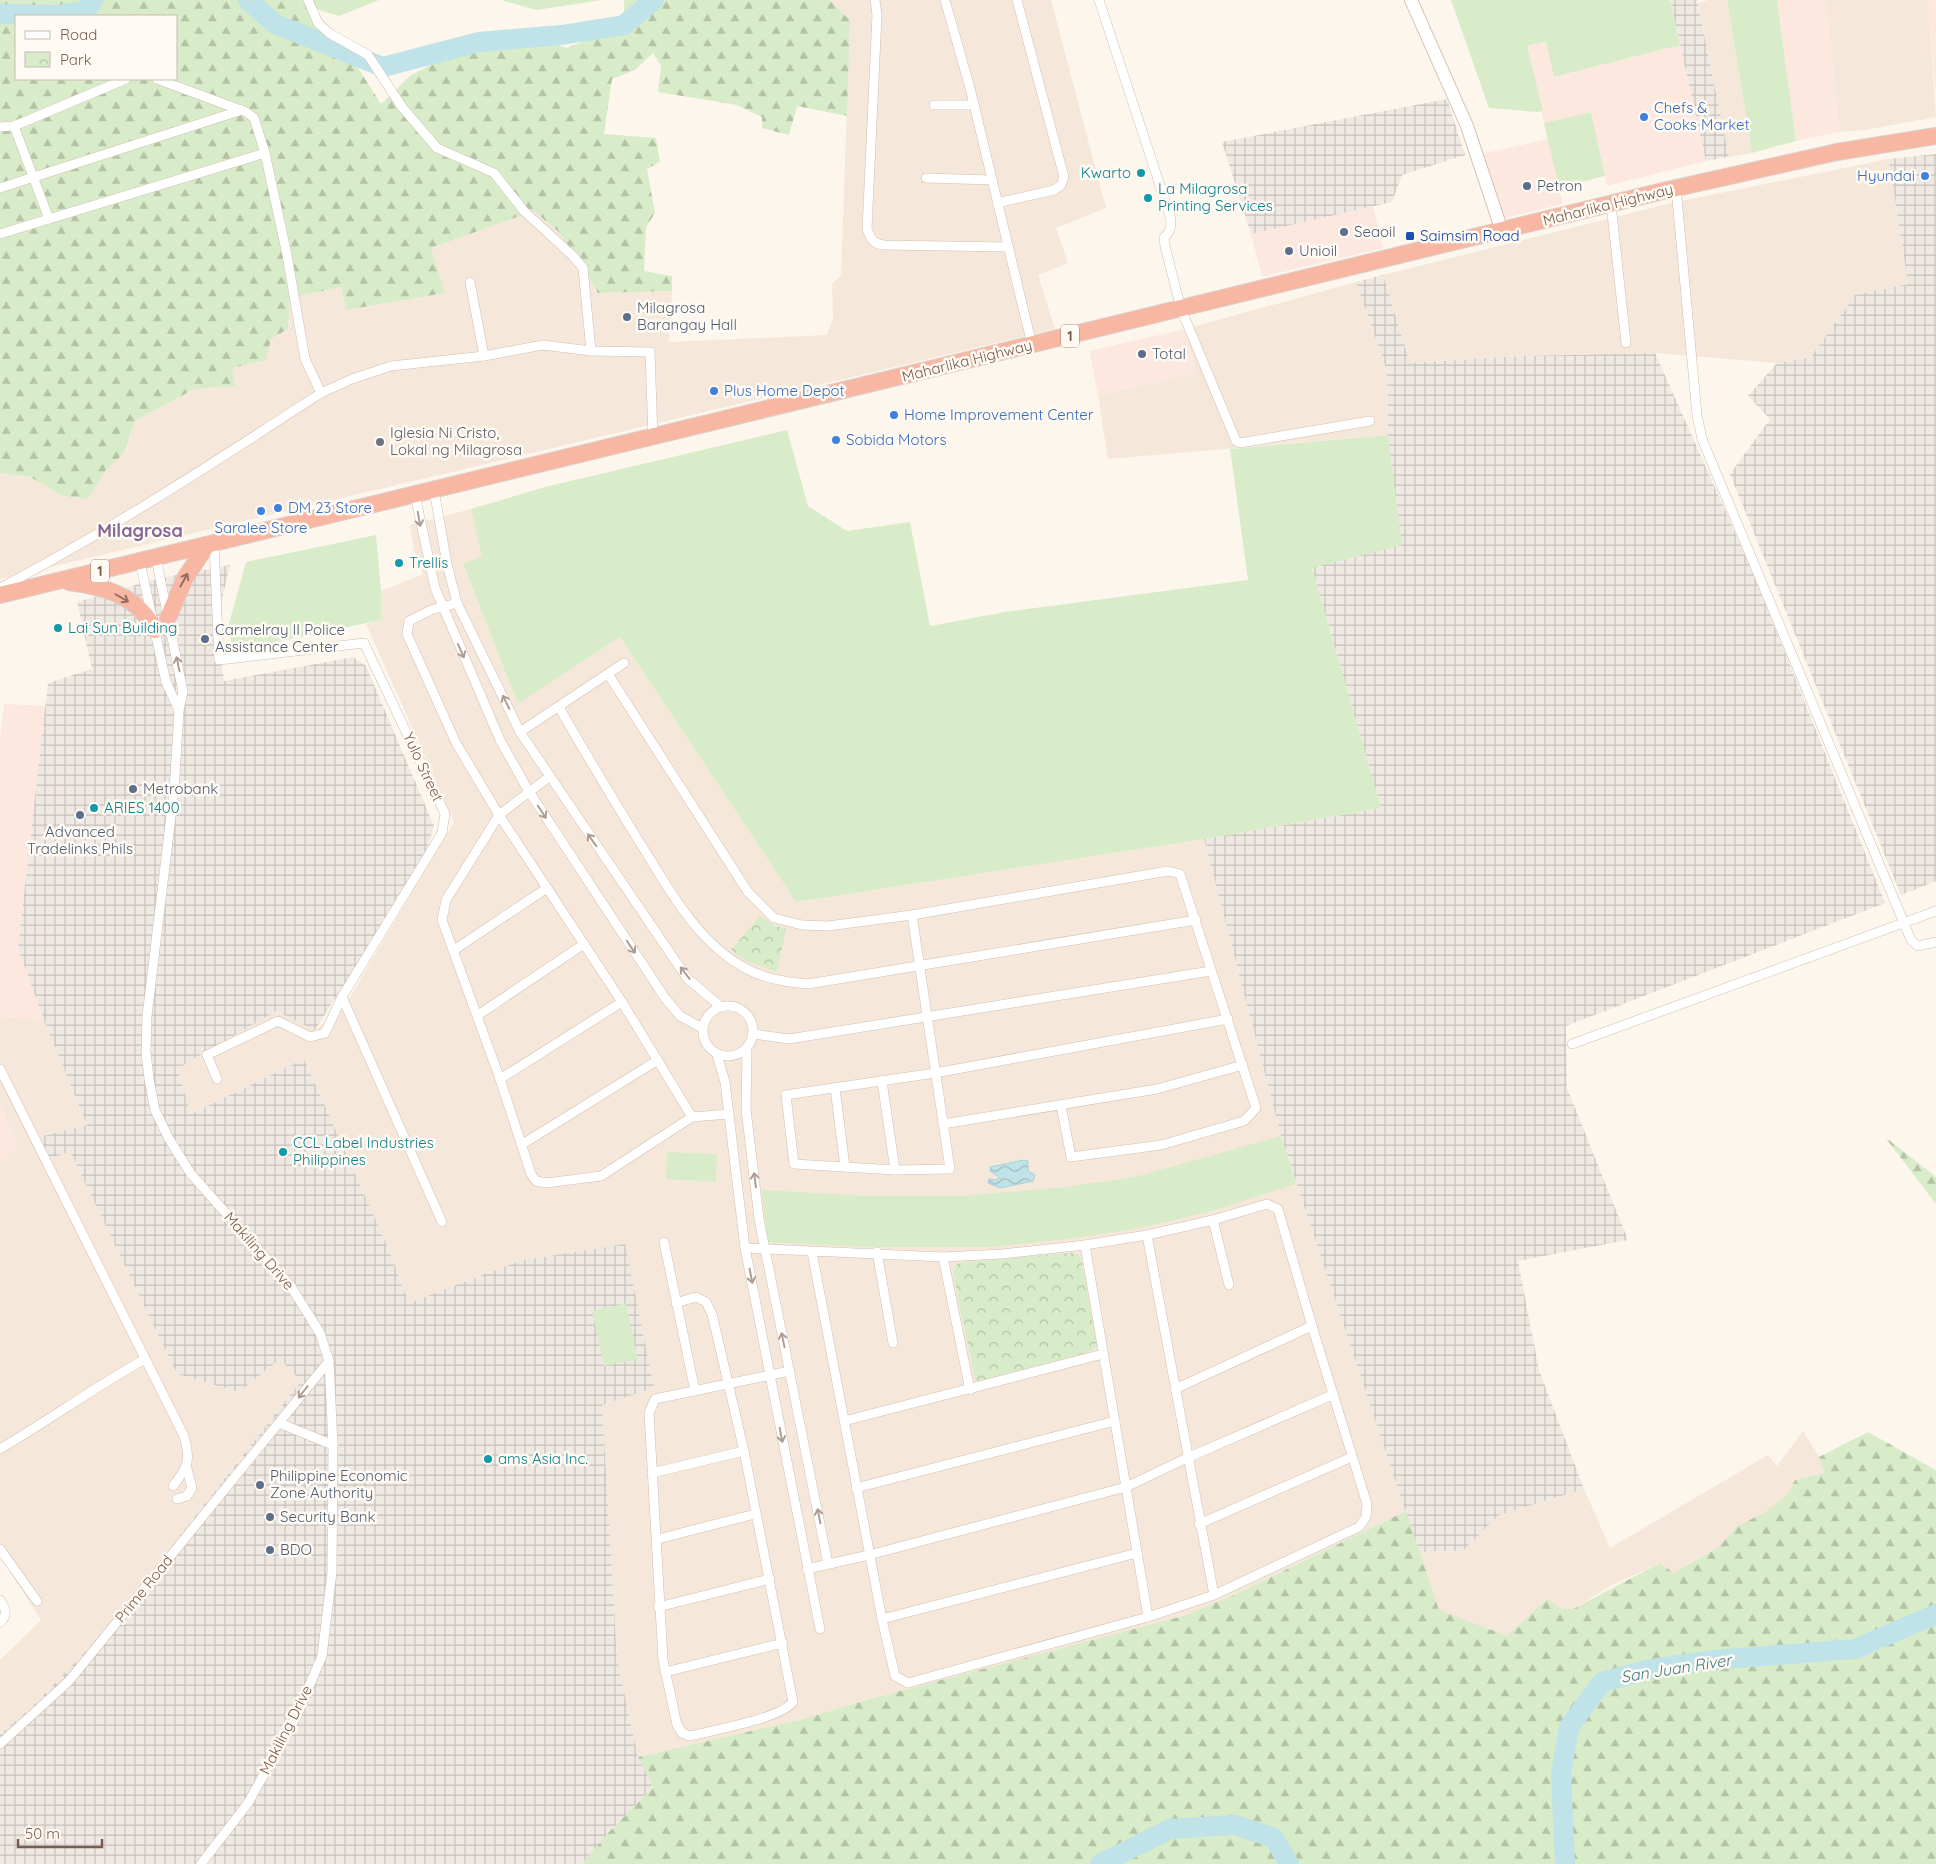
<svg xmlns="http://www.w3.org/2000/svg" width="1936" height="1864" font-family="Quicksand,sans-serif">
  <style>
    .residential { fill: #f5e8da }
    .commercial { fill: #fde8e0 }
    .industrial { fill: url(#industrial-grid) }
    .grass { fill: #d8ecc9 }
    .forest { fill: url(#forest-firs); fill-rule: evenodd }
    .park { fill: url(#park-crowns) }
    .water { fill: url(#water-waves); stroke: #a5d3da }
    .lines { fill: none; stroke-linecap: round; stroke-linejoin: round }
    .river { stroke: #bfe3e8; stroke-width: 20 }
    .street-casing { stroke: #d1beb0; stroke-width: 10 }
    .secondary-casing { stroke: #d6c0b0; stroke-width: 14 }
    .highway-casing { stroke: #dad1cd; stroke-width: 18 }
    .street { stroke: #fff; stroke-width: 9 }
    .secondary { stroke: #fff; stroke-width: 12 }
    .highway { stroke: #f7b7a3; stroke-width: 16 }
    .oneway { stroke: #af9d94 }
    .oneway2 { stroke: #936e5e }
    .shop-dot { fill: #3f7fe0; stroke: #fffaf3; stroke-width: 2 }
    .culture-dot { fill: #0f9aa8; stroke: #fffaf3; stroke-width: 2 }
    .service-dot { fill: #5c6f8a; stroke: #fffaf3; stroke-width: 2 }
    .transit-dot { fill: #1a4fb4; stroke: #fffaf3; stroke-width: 2 }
    .worship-dot { fill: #6b7280; stroke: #fffaf3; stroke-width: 2 }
    .labels { text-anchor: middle; stroke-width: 5; stroke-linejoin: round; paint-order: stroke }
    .shield { fill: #fffaf3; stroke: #a28b7f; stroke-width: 1 }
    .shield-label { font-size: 14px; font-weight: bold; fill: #7a5c4d }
    .shop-label { font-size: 15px; fill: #366cbe; stroke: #fffaf3; text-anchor: start }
    .culture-label { font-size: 15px; fill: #0d838f; stroke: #fffaf3; text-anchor: start }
    .service-label { font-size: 15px; fill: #4e5e75; stroke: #fffaf3; text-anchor: start }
    .street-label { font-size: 15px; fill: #7a5c4d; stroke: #fffaf3 }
    .transit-label { font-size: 15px; fill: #164399; stroke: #fffaf3; text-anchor: start }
    .worship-label { font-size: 15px; fill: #5b616d; stroke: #fffaf3; text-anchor: start }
    .water-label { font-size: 16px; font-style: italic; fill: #437c86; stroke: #fffaf3 }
    .quarter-label { font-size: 18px; font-weight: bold; fill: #846695; stroke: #fffaf3 }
  </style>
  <defs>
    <pattern id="industrial-grid" width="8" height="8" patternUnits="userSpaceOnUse" patternTransform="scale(1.25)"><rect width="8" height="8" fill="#efe9e4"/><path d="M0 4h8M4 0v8" fill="none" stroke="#c7c0bb"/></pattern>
    <pattern id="forest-firs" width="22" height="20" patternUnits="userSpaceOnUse" patternTransform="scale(1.25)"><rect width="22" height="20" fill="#d8ecc9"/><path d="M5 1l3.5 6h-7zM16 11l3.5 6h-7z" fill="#b4c2a5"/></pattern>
    <pattern id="park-crowns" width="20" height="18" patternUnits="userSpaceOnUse" patternTransform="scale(1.25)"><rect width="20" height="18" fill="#d8ecc9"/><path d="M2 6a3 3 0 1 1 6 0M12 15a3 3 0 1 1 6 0" fill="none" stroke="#b4c2a5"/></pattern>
    <pattern id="water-waves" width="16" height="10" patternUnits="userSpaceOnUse" patternTransform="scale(1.25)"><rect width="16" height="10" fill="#bfe3e8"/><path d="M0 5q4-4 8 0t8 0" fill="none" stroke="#a0bbbe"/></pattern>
  </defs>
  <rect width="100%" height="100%" fill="#fdf6ec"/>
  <!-- residential -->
  <g class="residential">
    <path d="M829 0H1051L1106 208 1056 228 1068 263 1038 275 1055 329 0 579V473L30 477 63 496 88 499 105 471 125 452 135 421 194 389 235 386 231 368 271 339 288 329 290 298 341 287 346 310 445 293 430 248 534 211 560 233 598 293 672 291 669 342 827 335 833 319 832 284 841 275 850 20Z"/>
    <path d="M1708 0H1727L1752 153 1729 157 1698 3Z"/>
    <path d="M1826 0H1928L1936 117 1865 130 1839 132Z"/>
    <path d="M1889 159 1908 284 1855 295 1811 357 1777 363 1655 353 1521 356 1410 363 1383 275 1671 203Z"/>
    <path d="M1356 282 1387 371 1388 435 1108 459 1098 395 1196 373 1185 329Z"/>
    <path d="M471 509 483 556 463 565 518 704 620 637 796 902 1204 839 1281 1136 1406 1511 1234 1595 1184 1616 870 1699 799 1720 638 1757 617 1659 602 1405 654 1388 519 1261 409 1303 389 1250 304 1059 191 1114 177 1069 276 1011 316 1030 348 1000 454 822 366 624 381 620V591L423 574 414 551 410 525Z"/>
    <path d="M0 1017 44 1020 87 1125 40 1138 70 1150 177 1374 239 1392 280 1359 301 1381 131 1598 83 1654 33 1706 0 1734V1660L41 1620 0 1557V1162L17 1147 0 1102Z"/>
    <path d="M1803 1431 1819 1457 1824 1473 1795 1480 1786 1496 1765 1512 1736 1527 1719 1547 1674 1573 1660 1563 1610 1586 1573 1609H1560L1520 1693 1439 1610 1419 1552 1463 1551 1499 1515 1584 1489 1610 1548 1768 1455 1777 1466Z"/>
  </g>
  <!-- commercial -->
  <g class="commercial">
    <path d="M1777 0H1826L1839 132 1796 141Z"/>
    <path d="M1928 0H1936V93L1934 77Z"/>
    <path d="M1546 42 1555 77 1680 45 1706 161 1607 186 1591 112 1544 123 1527 46Z"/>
    <path d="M1548 139 1563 204 1505 218 1481 154Z"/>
    <path d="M1373 206 1383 248 1262 277 1251 234Z"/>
    <path d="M1185 329 1196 373 1098 395 1089 351Z"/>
    <path d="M4 704 46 706 18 948 44 1020 0 1017V738Z"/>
    <path d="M0 1102 17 1147 0 1162Z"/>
  </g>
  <!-- industrial -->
  <g class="industrial">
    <path d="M1670 0H1697L1729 157 1706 161Z"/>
    <path d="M1447 99 1465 155 1402 175 1392 202 1251 234 1222 142Z"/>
    <path d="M1936 154V881L1901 895 1730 474 1770 419 1748 396 1777 363 1811 357 1855 295 1908 284 1889 159Z"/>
    <path d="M1383 275 1410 363 1521 356 1655 353 1753 573 1885 903 1566 1026 1567 1088 1628 1240 1518 1261 1539 1370 1584 1489 1499 1515 1463 1551 1419 1552 1281 1136 1204 839 1381 808 1312 568 1388 435 1387 371 1356 282Z"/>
    <path d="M230 565 216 624 224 681 353 657 366 666 434 826 424 859 315 1030 276 1011 177 1069 191 1114 304 1059 389 1250 409 1303 519 1261 625 1244 654 1388 602 1405 617 1659 638 1757 653 1787 608 1833 582 1864H0V1734L33 1706 83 1654 131 1598 301 1381 280 1359 239 1392 177 1374 70 1151 49 1159 40 1137 87 1125 44 1020 18 948 48 683 92 669 77 602 156 579Z"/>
  </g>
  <!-- grass -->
  <g class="grass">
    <path d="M312 0H379L339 16 309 7Z"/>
    <path d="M501 0H602L536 10Z"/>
    <path d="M1451 0H1670L1680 45 1554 77 1546 42 1527 46 1543 111 1537 112 1489 108Z"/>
    <path d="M1727 0H1777L1796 141 1752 153Z"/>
    <path d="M1591 112 1605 176 1559 188 1544 123Z"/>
    <path d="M787 430 808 506 847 531 910 522 930 626 1005 612 1248 580 1230 449 1388 435 1402 545 1312 568 1381 808 1204 839 796 902 620 637 518 704 463 564 482 556 471 509 549 486Z"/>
    <path d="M376 535 381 591V620L237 650 233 648 228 627 246 562Z"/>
    <path d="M1281 1136 1296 1184 1211 1211 1145 1227 1083 1237 993 1247H869L767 1242 762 1190 870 1196H961L1065 1187 1135 1177Z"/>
    <path d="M667 1152 717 1154 716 1182 666 1179Z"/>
    <path d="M626 1303 638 1359 604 1366 592 1311Z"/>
  </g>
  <!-- forest -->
  <g class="forest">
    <path d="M0 0H312L309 7 349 54 381 104 411 75 479 42 533 37 567 48 624 25V0H829L850 20 847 116 797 106 789 135 762 128V117L737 105 658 92 661 65 653 53 635 70 612 79 604 134 656 138 660 162 647 169 655 213 646 227 644 271 672 276V291L598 293 560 233 534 211 431 248 445 293 346 310 341 287 290 298 288 329 271 339 266 360 232 368 235 386 194 389 135 421 124 453 105 471 88 499 63 496 30 477 0 473ZM16 16H176V79H16Z"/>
    <path d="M1885 1137 1936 1177V1204Z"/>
    <path d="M1868 1432 1936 1470V1864H582L608 1833 653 1787 638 1757 799 1720 870 1699 1183 1616 1234 1595 1406 1511 1439 1610 1507 1636 1547 1599 1562 1609H1573L1660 1563 1674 1573 1719 1547 1736 1527 1765 1512 1786 1496 1795 1480 1824 1473 1819 1457Z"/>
  </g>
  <!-- park -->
  <g class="park">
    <path d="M760 916 775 926 786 929 777 972 747 961 731 950Z"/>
    <path d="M1072 1253 1078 1254 1081 1258 1097 1345 1092 1351 978 1382 975 1378 953 1274 956 1265 961 1262Z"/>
  </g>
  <!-- water -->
  <path class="water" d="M1024 1160 1028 1161V1171L1035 1175 1033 1181 1000 1188 988 1183 989 1179 997 1180 999 1177 991 1172 990 1167Z"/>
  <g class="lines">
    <!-- river -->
    <g class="river">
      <path d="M248 0 275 24 383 67 479 42 562 35 624 25 654 0"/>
      <path d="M0 14 58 15 86 11 93 0"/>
      <path d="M1100 1864 1170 1829 1235 1825 1274 1838 1289 1864"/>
      <path d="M1565 1864 1561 1774 1569 1727 1602 1682 1647 1670 1712 1660 1855 1649 1936 1614"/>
    </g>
    <defs>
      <g id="street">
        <path d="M308 0 318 23 329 33 368 55 402 107 437 148 494 173 524 211 573 256 583 268 591 351"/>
        <path d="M875 0 877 15 867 229C871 239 873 244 884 245L1007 247"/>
        <path d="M945 0 970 88 1032 345"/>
        <path d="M1099 0 1170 216C1172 225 1171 231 1164 238L1165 246 1181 309 1236 441 1240 443 1370 421"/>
        <path d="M157 79 246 112 254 118 265 153 287 255 305 359 321 393"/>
        <path d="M934 105H974"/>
        <path d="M14 126 49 219"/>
        <path d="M0 127 14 126 126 79"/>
        <path d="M926 178 992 180"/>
        <path d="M0 188 242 110"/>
        <path d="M1676 188 1697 415 1702 439 1911 940 1918 946 1936 942"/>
        <path d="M997 203 1054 190 1061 185 1064 177 1017 0"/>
        <path d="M1611 204 1626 343"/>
        <path d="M0 234 265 153"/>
        <path d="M470 282 484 356"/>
        <path d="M434 490 447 564 457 603 520 732 687 978 720 1006"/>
        <path d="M415 495 435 588 500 740 528 790 665 998 680 1016 702 1028"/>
        <path d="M214 544 219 660 364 643 445 814 442 833 342 997 325 1033 310 1037 278 1021 207 1055 217 1079"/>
        <path d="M156 558 183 692 179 710 174 791 147 1016 146 1052 149 1079 155 1110 169 1139 191 1174 290 1285 320 1333 329 1361 333 1445 332 1572 322 1656 297 1715 248 1803 201 1864"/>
        <path d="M140 562 166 682 179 710"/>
        <path d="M0 588C111 530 216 461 321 393L352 379 391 366 484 356 543 345 591 351 650 352 653 438"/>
        <path d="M457 603 431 610 409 621 407 634 456 743 499 815 622 1002 692 1117"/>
        <path d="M608 674 748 892 774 918 802 925 828 926 912 915 1168 871 1180 874 1256 1108 1244 1121 1161 1145 1071 1157 1061 1105"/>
        <path d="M559 707C584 751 610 794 637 838 666 884 695 941 745 968 765 979 786 982 808 984L1196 920"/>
        <path d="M520 732 624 663"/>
        <path d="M549 777 499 815 446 900 442 920 500 1079 531 1174 536 1181 546 1183 601 1176 692 1117 729 1114"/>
        <path d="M912 915C925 1000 937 1084 950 1169L895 1170 794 1164 786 1095 935 1073 1228 1019"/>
        <path d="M454 950 547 888"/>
        <path d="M342 997 442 1222"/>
        <circle cx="728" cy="1031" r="25"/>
        <path d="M478 1015 584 944"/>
        <path d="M753 1034 789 1039 1211 971"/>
        <path d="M1572 1044 1936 911"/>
        <path d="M747 1049 746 1109 759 1219 828 1564"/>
        <path d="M717 1055 725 1082 745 1248 820 1629"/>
        <path d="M0 1069 184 1436C191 1461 188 1467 173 1486"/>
        <path d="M500 1079 622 1002"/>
        <path d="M882 1081 895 1170"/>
        <path d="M835 1088 845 1167"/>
        <path d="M943 1124 1157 1089 1243 1065"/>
        <path d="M521 1145 658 1060"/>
        <path d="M1213 1220 1229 1285"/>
        <path d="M1147 1235 1214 1595"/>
        <path d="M664 1242 695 1391"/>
        <path d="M1085 1245 1148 1617"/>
        <path d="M745 1248 943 1257 1002 1254 1085 1245 1147 1235 1213 1220 1267 1204 1278 1209 1312 1326 1367 1504 1366 1517 1359 1527 1214 1595 1148 1617 908 1683 895 1676 882 1619 812 1252"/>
        <path d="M877 1252 893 1343"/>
        <path d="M943 1257 970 1390"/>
        <path d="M676 1303 696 1297 706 1302 712 1314 744 1451 793 1702C779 1719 714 1730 690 1736L682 1733 677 1725 663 1660 649 1413 655 1399 790 1371"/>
        <path d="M1175 1389 1312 1326"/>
        <path d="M844 1421 1103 1354"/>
        <path d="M279 1423 333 1445"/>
        <path d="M0 1449C49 1420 95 1387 145 1359"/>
        <path d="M652 1473 744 1451"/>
        <path d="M856 1488 1115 1421"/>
        <path d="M177 1499 187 1496 192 1488 187 1469"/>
        <path d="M1199 1524 1352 1457"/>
        <path d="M658 1539 755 1514"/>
        <path d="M0 1549 37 1601"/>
        <path d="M807 1569 869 1555 1126 1487 1187 1458 1332 1395"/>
        <path d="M0 1600C6 1609 8 1615 0 1623"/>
        <path d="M658 1607 770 1579"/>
        <path d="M882 1619 1137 1553"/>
        <path d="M665 1672 783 1643"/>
        <path d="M0 1744 69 1681 329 1361"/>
      </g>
      <path id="secondary" d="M1411 0 1467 126 1502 231"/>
      <g id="highway">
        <path d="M69 582C105 587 137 595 155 630"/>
        <path d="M0 595 1663 191 1837 152 1936 136"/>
        <path d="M168 618 185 578 207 545"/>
      </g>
    </defs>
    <!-- street casing -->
    <use href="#street" class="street-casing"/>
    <!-- secondary casing -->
    <use href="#secondary" class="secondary-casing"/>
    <!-- highway casing -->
    <use href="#highway" class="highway-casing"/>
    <!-- street -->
    <use href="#street" class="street"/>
    <!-- secondary -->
    <use href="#secondary" class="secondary"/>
    <!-- highway -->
    <use href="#highway" class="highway"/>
  </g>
  <!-- one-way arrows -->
  <defs><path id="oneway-shaft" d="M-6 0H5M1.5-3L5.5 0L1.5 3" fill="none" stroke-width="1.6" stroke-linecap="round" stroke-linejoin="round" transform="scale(1.25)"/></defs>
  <g class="oneway">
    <use href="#oneway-shaft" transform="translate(419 519) rotate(80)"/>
    <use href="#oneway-shaft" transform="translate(461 651) rotate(66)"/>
    <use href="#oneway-shaft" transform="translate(178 664) rotate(-102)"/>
    <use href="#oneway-shaft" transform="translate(506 702) rotate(-116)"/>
    <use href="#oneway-shaft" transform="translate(542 812) rotate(57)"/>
    <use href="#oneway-shaft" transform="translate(592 840) rotate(-125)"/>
    <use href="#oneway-shaft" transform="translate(631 947) rotate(56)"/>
    <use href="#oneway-shaft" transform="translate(685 973) rotate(-128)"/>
    <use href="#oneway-shaft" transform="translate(755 1180) rotate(-97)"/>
    <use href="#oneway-shaft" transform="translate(751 1276) rotate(79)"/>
    <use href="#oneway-shaft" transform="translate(783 1340) rotate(-102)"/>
    <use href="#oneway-shaft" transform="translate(303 1392) rotate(128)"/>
    <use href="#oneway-shaft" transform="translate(781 1435) rotate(79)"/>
    <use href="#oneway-shaft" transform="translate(819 1516) rotate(-101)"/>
  </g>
  <g class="oneway2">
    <use href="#oneway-shaft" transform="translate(184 580) rotate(-61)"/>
    <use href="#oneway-shaft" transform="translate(122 598) rotate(30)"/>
  </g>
  <!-- markers -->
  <g class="shop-dot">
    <circle cx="1644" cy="117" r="5"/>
    <circle cx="1925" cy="176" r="5"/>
    <circle cx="714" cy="391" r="5"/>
    <circle cx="894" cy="415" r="5"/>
    <circle cx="836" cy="440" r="5"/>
    <circle cx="278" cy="508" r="5"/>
    <circle cx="261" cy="511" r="5"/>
  </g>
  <g class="culture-dot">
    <circle cx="1141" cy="173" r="5"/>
    <circle cx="1148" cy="198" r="5"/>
    <circle cx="399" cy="563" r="5"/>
    <circle cx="58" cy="628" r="5"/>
    <circle cx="94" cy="808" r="5"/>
    <circle cx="283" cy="1152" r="5"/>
    <circle cx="488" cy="1459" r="5"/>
  </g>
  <g class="service-dot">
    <circle cx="1527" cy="186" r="5"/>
    <circle cx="1344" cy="232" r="5"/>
    <circle cx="1289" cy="251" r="5"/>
    <circle cx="627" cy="317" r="5"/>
    <circle cx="1142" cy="354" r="5"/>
    <circle cx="205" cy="639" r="5"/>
    <circle cx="133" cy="789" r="5"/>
    <circle cx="80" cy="815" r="5"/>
    <circle cx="260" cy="1485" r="5"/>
    <circle cx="270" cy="1517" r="5"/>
    <circle cx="270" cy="1550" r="5"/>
  </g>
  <rect class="transit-dot" x="1405" y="231" width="10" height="10" rx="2.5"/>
  <circle class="worship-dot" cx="380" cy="442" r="5"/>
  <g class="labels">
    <!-- shield labels -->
    <g class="shield">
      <rect x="1061" y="324.5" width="18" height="23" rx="4"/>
      <rect x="91" y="559.5" width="18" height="23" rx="4"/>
    </g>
    <g class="shield-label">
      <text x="1070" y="341">1</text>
      <text x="100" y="576">1</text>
    </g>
    <!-- shop labels -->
    <g class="shop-label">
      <text x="1654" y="113">Chefs &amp;<tspan x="1654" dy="17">Cooks Market</tspan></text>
      <text x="1915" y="181" text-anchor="end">Hyundai</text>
      <text x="724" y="396">Plus Home Depot</text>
      <text x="904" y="420">Home Improvement Center</text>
      <text x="846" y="445">Sobida Motors</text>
      <text x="288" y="513">DM 23 Store</text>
      <text x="261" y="533" text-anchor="middle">Saralee Store</text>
    </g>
    <!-- culture labels -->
    <g class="culture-label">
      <text x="1131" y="178" text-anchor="end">Kwarto</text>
      <text x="1158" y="194">La Milagrosa<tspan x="1158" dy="17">Printing Services</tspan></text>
      <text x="409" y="568">Trellis</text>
      <text x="68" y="633">Lai Sun Building</text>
      <text x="104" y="813">ARIES 1400</text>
      <text x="293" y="1148">CCL Label Industries<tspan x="293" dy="17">Philippines</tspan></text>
      <text x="498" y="1464">ams Asia Inc.</text>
    </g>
    <!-- service labels -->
    <g class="service-label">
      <text x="1537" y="191">Petron</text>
      <text x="1354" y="237">Seaoil</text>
      <text x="1299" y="256">Unioil</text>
      <text x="637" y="313">Milagrosa<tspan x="637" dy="17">Barangay Hall</tspan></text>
      <text x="1152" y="359">Total</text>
      <text x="215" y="635">Carmelray II Police<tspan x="215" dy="17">Assistance Center</tspan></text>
      <text x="143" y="794">Metrobank</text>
      <text x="80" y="837" text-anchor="middle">Advanced<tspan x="80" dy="17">Tradelinks Phils</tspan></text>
      <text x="270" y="1481">Philippine Economic<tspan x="270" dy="17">Zone Authority</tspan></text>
      <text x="280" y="1522">Security Bank</text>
      <text x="280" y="1555">BDO</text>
    </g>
    <!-- street labels -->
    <g class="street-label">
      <text transform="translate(1608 205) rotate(-14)" y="5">Maharlika Highway</text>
      <text transform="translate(967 361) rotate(-14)" y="5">Maharlika Highway</text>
      <text transform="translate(423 767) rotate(65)" y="5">Yulo Street</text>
      <text transform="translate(259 1251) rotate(49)" y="5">Makiling Drive</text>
      <text transform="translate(144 1589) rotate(-51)" y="5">Prime Road</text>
      <text transform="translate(286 1730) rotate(-63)" y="5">Makiling Drive</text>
    </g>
    <!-- transit labels -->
    <g class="transit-label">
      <text x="1420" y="241">Saimsim Road</text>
    </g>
    <!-- worship labels -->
    <g class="worship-label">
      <text x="390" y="438">Iglesia Ni Cristo,<tspan x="390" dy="17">Lokal ng Milagrosa</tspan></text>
    </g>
    <!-- water labels -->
    <g class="water-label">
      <text transform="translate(1676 1668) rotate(-9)" y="6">San Juan River</text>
    </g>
    <!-- quarter labels -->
    <g class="quarter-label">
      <text x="140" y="537">Milagrosa</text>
    </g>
  </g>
  <!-- legend -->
  <rect x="15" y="15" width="162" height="65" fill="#fffaf3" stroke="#cabbb1"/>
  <rect x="25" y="31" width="25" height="8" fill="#ffffff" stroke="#cabbb1"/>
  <text x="60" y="40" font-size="15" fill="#7a5c4d">Road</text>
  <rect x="25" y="52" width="25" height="15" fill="url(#park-crowns)" stroke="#cabbb1"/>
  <text x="60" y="65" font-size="15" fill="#7a5c4d">Park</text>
  <!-- scale -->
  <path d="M18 1839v8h84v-8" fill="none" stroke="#7a5c4d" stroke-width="2.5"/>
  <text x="25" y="1839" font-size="15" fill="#7a5c4d" stroke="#fffaf3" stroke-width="4" paint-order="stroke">50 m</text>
</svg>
